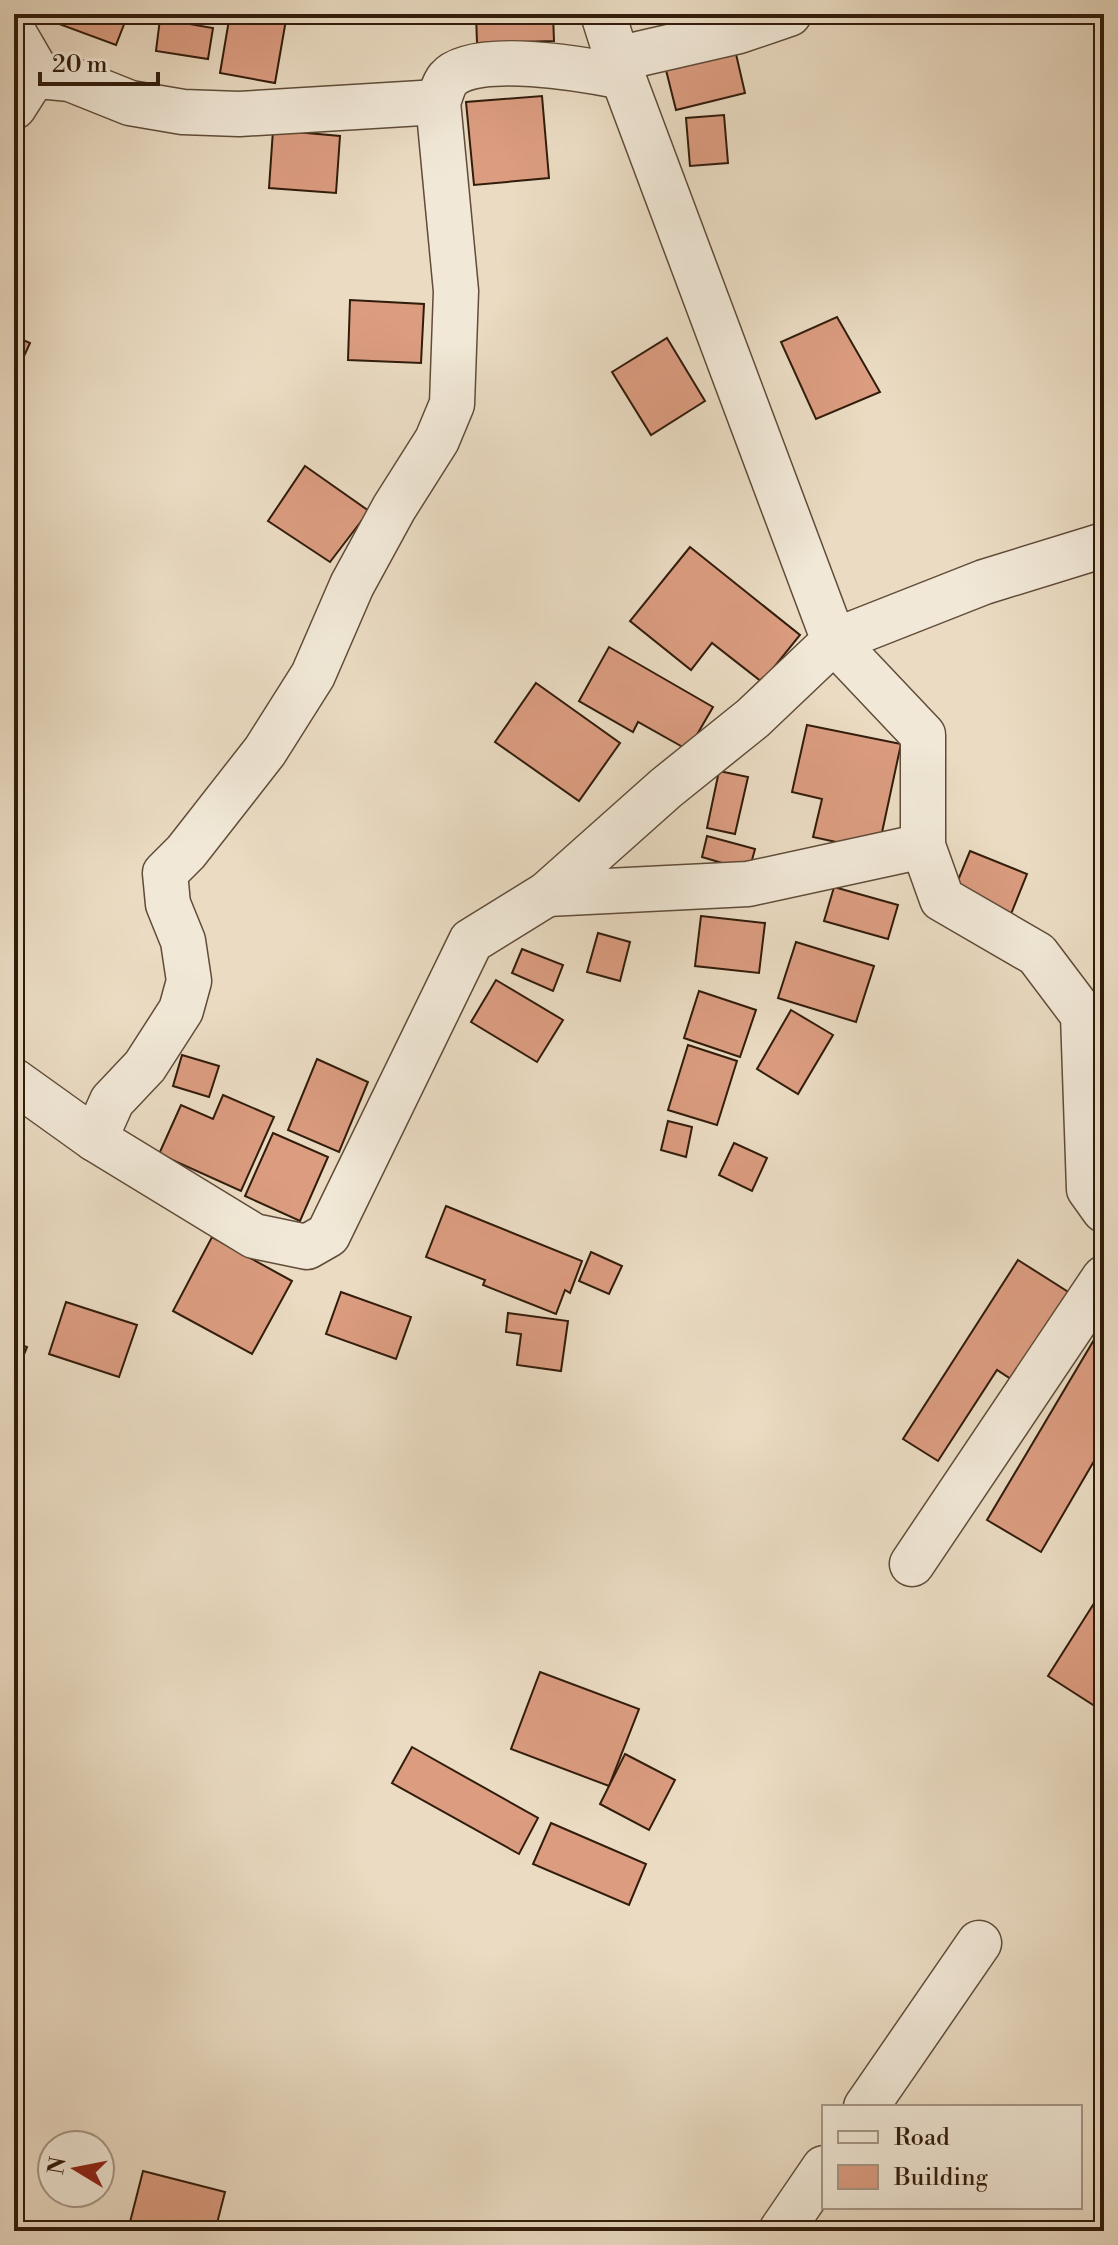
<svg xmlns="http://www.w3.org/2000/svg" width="1118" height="2245" font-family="'Libre Bodoni',serif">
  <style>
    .building { fill: #db9c80; stroke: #321c0b; stroke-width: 2 }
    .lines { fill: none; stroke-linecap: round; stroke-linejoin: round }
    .minor-casing { stroke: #604c39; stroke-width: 47 }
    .minor { stroke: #f1e8d7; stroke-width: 44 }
  </style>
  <rect width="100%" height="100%" fill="#eadbc2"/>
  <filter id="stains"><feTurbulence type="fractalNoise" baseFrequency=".0025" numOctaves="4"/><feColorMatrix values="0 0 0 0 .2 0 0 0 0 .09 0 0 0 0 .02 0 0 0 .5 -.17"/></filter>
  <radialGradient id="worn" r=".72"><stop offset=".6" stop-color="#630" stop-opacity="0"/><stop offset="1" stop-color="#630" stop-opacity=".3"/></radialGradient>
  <!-- building -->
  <g class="building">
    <path d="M63 14H128L116 45 59 24Z"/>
    <path d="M230 14H287L275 83 220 73Z"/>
    <path d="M476 14H553L554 41 477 43Z"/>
    <path d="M160 19 213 28 208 59 156 51Z"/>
    <path d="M736 54 745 93 676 110 666 70Z"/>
    <path d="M542 96 549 178 474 185 466 102Z"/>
    <path d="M724 115 728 163 690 166 686 118Z"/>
    <path d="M273 130 340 136 336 193 269 188Z"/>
    <path d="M350 300 424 304 421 363 348 360Z"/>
    <path d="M837 317 880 392 816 419 781 342Z"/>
    <path d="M14 336 30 343 14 378Z"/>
    <path d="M667 338 705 401 651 435 612 372Z"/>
    <path d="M305 466 369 511 330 562 268 521Z"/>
    <path d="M690 547 800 635 762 682 712 643 691 670 630 621Z"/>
    <path d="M609 647 713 707 688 750 638 722 633 732 579 701Z"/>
    <path d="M536 683 620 743 579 801 495 742Z"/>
    <path d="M807 725 901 744 878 851 813 837 822 799 792 792Z"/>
    <path d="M719 771 748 777 735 834 707 828Z"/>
    <path d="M707 836 755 849 749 871 702 857Z"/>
    <path d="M970 851 1027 874 1011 914 954 890Z"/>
    <path d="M834 887 898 905 888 939 824 921Z"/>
    <path d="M701 916 765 923 759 973 695 966Z"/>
    <path d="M598 933 630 942 620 981 587 972Z"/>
    <path d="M796 942 874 966 856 1022 778 998Z"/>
    <path d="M522 949 563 965 553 991 512 973Z"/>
    <path d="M496 980 563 1020 537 1062 471 1022Z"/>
    <path d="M699 991 756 1010 740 1057 684 1038Z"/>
    <path d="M791 1010 833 1035 798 1094 757 1069Z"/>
    <path d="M688 1045 737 1061 717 1125 668 1110Z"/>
    <path d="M182 1055 219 1066 209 1097 173 1086Z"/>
    <path d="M317 1059 368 1082 339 1152 288 1130Z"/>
    <path d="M223 1095 274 1117 241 1191 159 1154 181 1105 213 1119Z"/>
    <path d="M668 1121 692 1127 686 1157 661 1150Z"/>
    <path d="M273 1133 328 1157 300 1221 245 1196Z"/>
    <path d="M734 1143 767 1158 752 1191 719 1175Z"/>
    <path d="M446 1206 582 1261 570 1293 565 1290 556 1314 483 1285 485 1280 426 1257Z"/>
    <path d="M212 1237 292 1281 252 1354 173 1311Z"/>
    <path d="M591 1252 622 1266 609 1294 579 1281Z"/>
    <path d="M1018 1260 1070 1293 1014 1381 997 1370 938 1461 903 1439Z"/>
    <path d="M341 1292 411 1317 396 1359 326 1334Z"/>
    <path d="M66 1302 137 1325 119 1377 49 1354Z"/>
    <path d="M508 1313 568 1321 561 1371 517 1365 521 1334 506 1332Z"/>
    <path d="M1104 1323V1444L1041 1552 987 1520Z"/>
    <path d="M14 1342 27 1347 14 1379Z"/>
    <path d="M1098 1597 1104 1600V1712L1048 1676Z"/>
    <path d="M540 1672 639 1709 609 1786 511 1749Z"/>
    <path d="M412 1747 538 1818 519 1854 392 1783Z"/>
    <path d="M625 1754 675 1780 649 1830 600 1804Z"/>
    <path d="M551 1823 646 1864 629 1905 533 1864Z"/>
    <path d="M143 2171 225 2192 215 2231 128 2230Z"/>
  </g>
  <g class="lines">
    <defs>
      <g id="minor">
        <path d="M14 33 39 76"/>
        <path d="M617 59 739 31 789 14"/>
        <path d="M14 107 28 85 39 76 70 79 130 103 183 112 239 114 438 102"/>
        <path d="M1104 545 984 582 834 641 923 735V846L942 899 1037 954 1083 1015 1089 1189 1104 1210"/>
        <path d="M547 894 748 884 923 846"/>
        <path d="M14 1081 95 1139 254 1236 307 1247 328 1235 471 941 547 894 666 788 753 718 834 641 623 77 603 14"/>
        <path d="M95 1139 112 1101 145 1066 181 1010 189 981 183 941 168 904 165 873 186 852 265 751 313 675 352 585 394 508 437 440 452 404 456 291 438 102C441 95 443 85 448 79 473 49 588 70 623 77"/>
        <path d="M912 1564 1104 1278"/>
        <path d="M866 2107 979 1943"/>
        <path d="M781 2231 824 2168"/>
      </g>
    </defs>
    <!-- minor casing -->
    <use href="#minor" class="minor-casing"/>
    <!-- minor -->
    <use href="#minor" class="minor"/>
  </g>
  <!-- margin -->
  <rect width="1118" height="2245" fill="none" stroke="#eadbc2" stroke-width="48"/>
  <rect x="16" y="16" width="1086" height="2213" fill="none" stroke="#321c0b" stroke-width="4"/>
  <rect x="24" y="24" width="1070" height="2197" fill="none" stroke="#321c0b" stroke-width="2"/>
  <!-- legend -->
  <rect x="822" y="2105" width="260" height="104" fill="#f1e8d7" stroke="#a59685" stroke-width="2"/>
  <rect x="838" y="2131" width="40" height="12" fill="#f1e8d7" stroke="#a59685" stroke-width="2"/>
  <text x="894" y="2145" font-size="24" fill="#321c0b">Road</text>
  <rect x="838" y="2165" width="40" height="24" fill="#db9c80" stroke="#a59685" stroke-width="2"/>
  <text x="894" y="2185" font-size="24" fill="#321c0b">Building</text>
  <!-- north arrow -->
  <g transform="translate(76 2169) rotate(280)"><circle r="38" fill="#f1e8d7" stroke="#a59685" stroke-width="2"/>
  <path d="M0-6L14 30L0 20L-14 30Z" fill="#8f2418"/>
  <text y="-12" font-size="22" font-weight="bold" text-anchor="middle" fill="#321c0b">N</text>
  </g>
  <!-- scale -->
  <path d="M40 72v12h118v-12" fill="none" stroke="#321c0b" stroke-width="4"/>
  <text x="52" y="72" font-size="24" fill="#321c0b" stroke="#f1e8d7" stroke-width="6" paint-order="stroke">20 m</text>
  <rect width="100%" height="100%" filter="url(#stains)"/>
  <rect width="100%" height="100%" fill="url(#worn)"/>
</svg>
